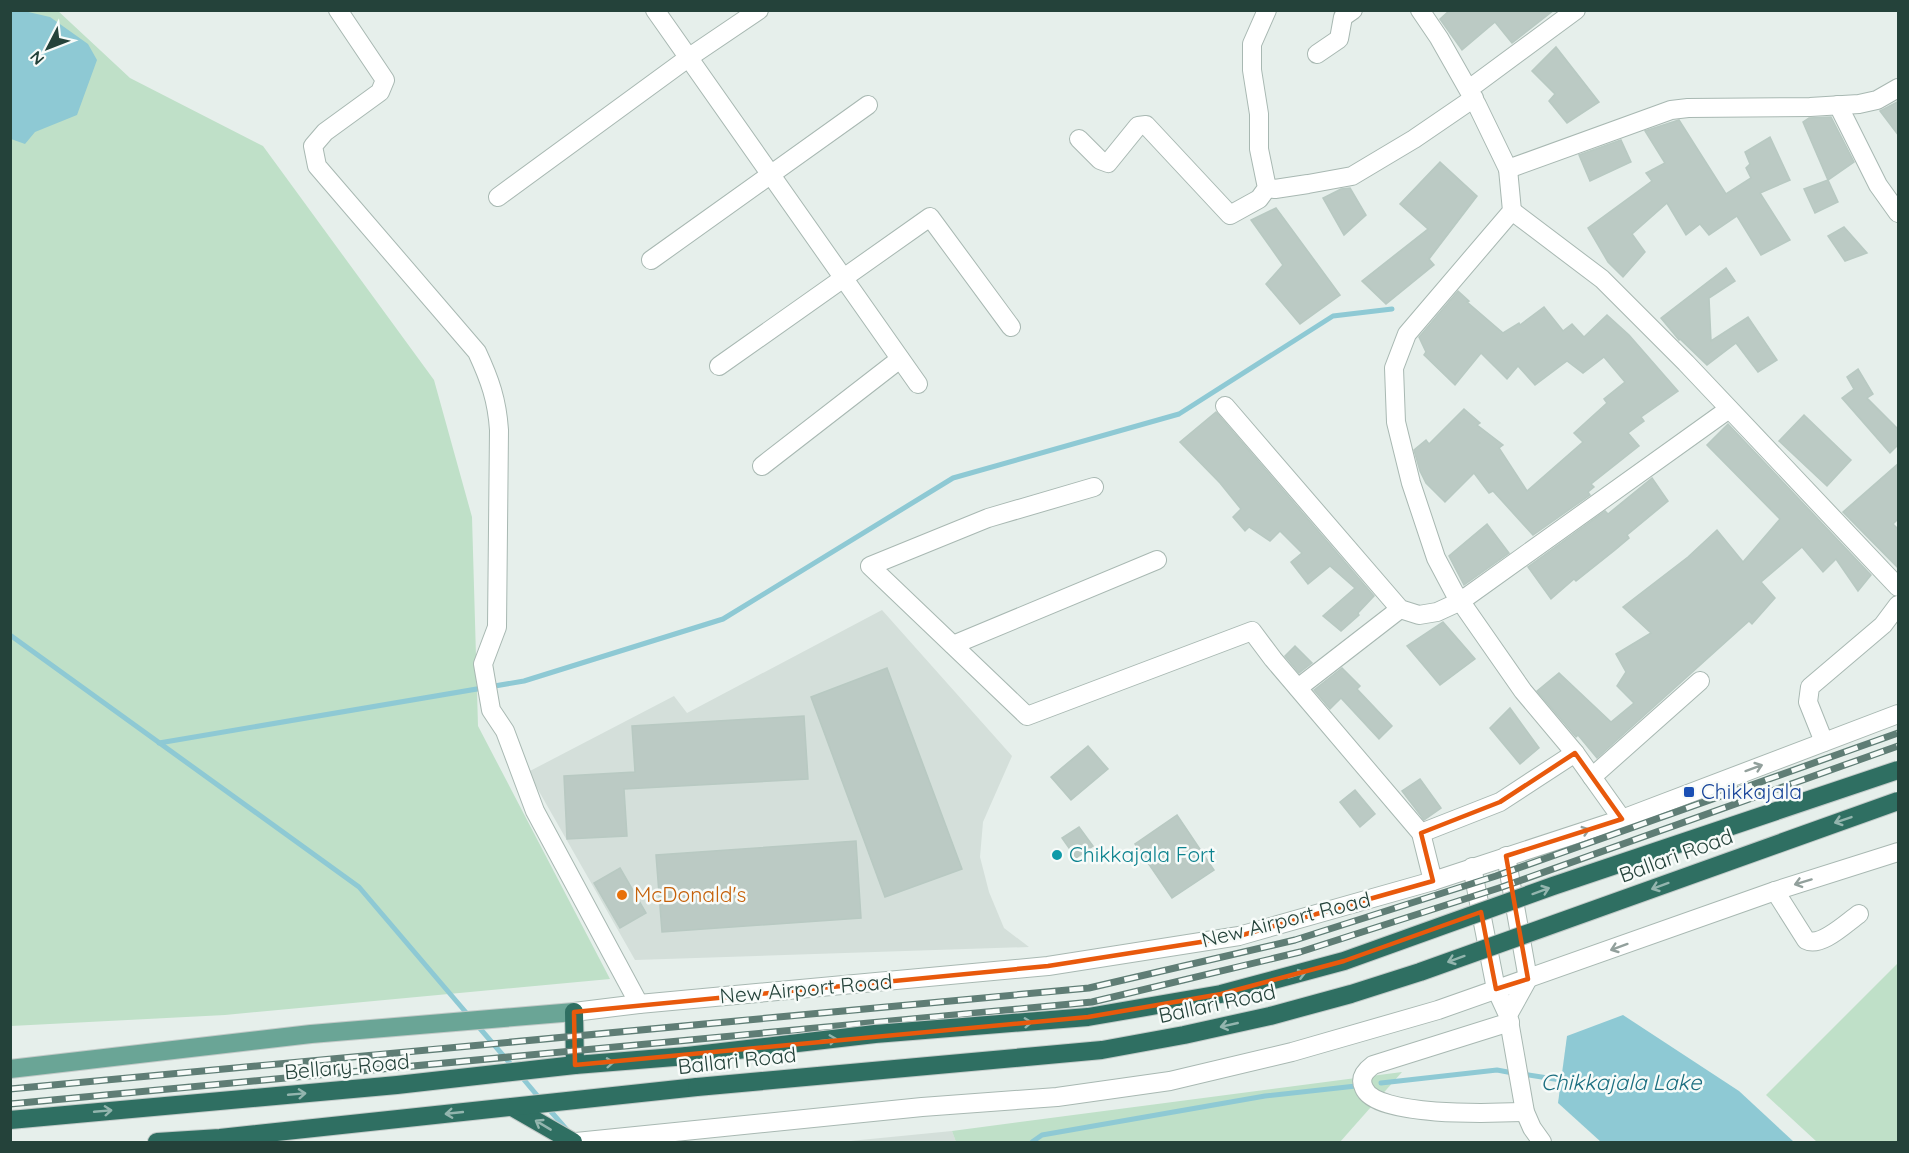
<svg xmlns="http://www.w3.org/2000/svg" width="1909" height="1153" font-family="Quicksand,sans-serif">
  <style>
    .built { fill: #d4dfda }
    .green { fill: #bfe0c8 }
    .water { fill: #8ec9d4 }
    .lines { fill: none; stroke-linecap: round; stroke-linejoin: round }
    .stream { stroke: #8ec9d4; stroke-width: 5 }
    .building { fill: #bbcac4; stroke: #b8c9c2; stroke-width: 1.5 }
    .minor-casing { stroke: #a8b8b2; stroke-width: 20 }
    .major-casing { stroke: #c2cac8; stroke-width: 20 }
    .highway-casing { stroke: #c2cac8; stroke-width: 20 }
    .minor { stroke: #fff; stroke-width: 18 }
    .major { stroke: #6aa596; stroke-width: 18 }
    .highway { stroke: #2f6f62; stroke-width: 18 }
    .rail-casing { stroke: #5f7d75; stroke-width: 7 }
    .rail { stroke: #f7fbf9; stroke-width: 4.5; stroke-dasharray: 14; stroke-linecap: butt }
    .highway-bridge-casing { stroke: #c2cac8; stroke-width: 20; stroke-linecap: butt }
    .highway-bridge { stroke: #2f6f62; stroke-width: 18 }
    .oneway { stroke: #92a09c }
    .oneway2 { stroke: #93b5ae }
    .marked { fill: none; stroke: #e8590c; stroke-width: 4.5; stroke-linejoin: round }
    .transit-dot { fill: #1a4fb4; stroke: #f7fbf9; stroke-width: 2 }
    .culture-dot { fill: #0f9aa8; stroke: #f7fbf9; stroke-width: 2 }
    .food-dot { fill: #e8710a; stroke: #f7fbf9; stroke-width: 2 }
    .labels { text-anchor: middle; stroke-width: 5; stroke-linejoin: round; paint-order: stroke }
    .transit-label { font-size: 21px; fill: #164399; stroke: #f7fbf9; text-anchor: start }
    .culture-label { font-size: 21px; fill: #0d838f; stroke: #f7fbf9; text-anchor: start }
    .street-label { font-size: 21px; fill: #24423a; stroke: #f7fbf9 }
    .food-label { font-size: 21px; fill: #c56008; stroke: #f7fbf9; text-anchor: start }
    .water-label { font-size: 22px; font-style: italic; fill: #1c6f80; stroke: #f7fbf9 }
  </style>
  <rect width="100%" height="100%" fill="#e6efeb"/>
  <!-- built -->
  <g class="built">
    <path d="M882 610 1012 756 983 822 980 857 989 892 1004 928 1029 947 635 960 528 772 674 696 687 713Z"/>
    <path d="M952 1131 956 1142H840Z"/>
  </g>
  <!-- green -->
  <g class="green">
    <path d="M57 10 130 78 263 146 434 380 472 517 478 726 610 979 225 1015 11 1026 10 11Z"/>
    <path d="M1898 963V1142H1817L1766 1095Z"/>
    <path d="M1402 1072 1340 1142H956L952 1131Z"/>
  </g>
  <!-- water -->
  <g class="water">
    <path d="M10 11H24L50 17 88 44 97 60 77 115 35 132 25 144 11 139Z"/>
    <path d="M1623 1015 1739 1091 1794 1142H1601L1558 1103 1567 1036Z"/>
  </g>
  <g class="lines">
    <!-- stream -->
    <g class="stream">
      <path d="M10 635 359 887 469 1016"/>
      <path d="M159 743 524 681 723 619 953 478 1179 414 1333 316 1392 309"/>
      <path d="M477 1025 514 1068"/>
      <path d="M1522 1074 1567 1081"/>
      <path d="M520 1075 541 1100"/>
      <path d="M1381 1083 1497 1070 1513 1073"/>
      <path d="M547 1107 567 1130"/>
      <path d="M1032 1142 1042 1135 1265 1096 1356 1086"/>
    </g>
  </g>
  <!-- building -->
  <g class="building">
    <path d="M1450 10H1554L1512 43 1495 22 1462 50 1440 19Z"/>
    <path d="M1556 47 1599 102 1567 123 1549 101 1555 94 1532 71Z"/>
    <path d="M1899 101V136L1880 111Z"/>
    <path d="M1831 117 1854 162 1828 180 1803 122 1809 118Z"/>
    <path d="M1679 120 1726 194 1751 178 1746 168 1750 164 1745 152 1770 137 1790 180 1760 193 1790 240 1761 255 1737 216 1709 235 1700 224 1686 235 1667 203 1632 234 1645 252 1623 277 1608 262 1588 228 1652 181 1646 173 1665 163 1645 131Z"/>
    <path d="M1621 140 1631 162 1590 181 1579 155Z"/>
    <path d="M1440 162 1477 196 1429 259 1434 265 1386 304 1362 281 1428 229 1400 204Z"/>
    <path d="M1828 180 1838 202 1815 213 1804 189Z"/>
    <path d="M1350 188 1366 215 1344 235 1323 198 1341 189Z"/>
    <path d="M1276 208 1340 295 1300 324 1266 284 1283 265 1251 220Z"/>
    <path d="M1844 227 1867 253 1845 261 1828 236Z"/>
    <path d="M1726 268 1735 281 1709 298 1711 341 1748 317 1777 360 1758 372 1736 343 1707 365 1680 339 1679 340 1661 318Z"/>
    <path d="M1458 291 1469 301 1467 302 1503 333 1519 323 1520 325 1544 307 1563 331 1572 324 1584 337 1607 315 1629 335 1678 391 1641 417 1644 421 1628 433 1639 446 1591 484 1594 487 1588 492 1590 495 1533 535 1493 491 1489 493 1474 473 1445 502 1426 483 1420 471 1414 450 1426 440 1429 444 1464 409 1480 423 1477 425 1503 445 1499 448 1527 491 1583 442 1574 433 1607 403 1604 399 1625 382 1604 357 1583 373 1567 361 1535 385 1518 366 1507 379 1481 353 1455 385 1424 355 1426 352 1419 337Z"/>
    <path d="M1858 369 1873 394 1867 398 1899 430V444L1890 453 1842 398 1854 389 1847 377Z"/>
    <path d="M1216 412 1374 596 1358 613 1359 615 1341 631 1323 616 1355 588 1330 566 1308 584 1291 562 1302 553 1280 531 1270 541 1249 527 1245 531 1233 517 1241 509 1220 483 1180 442Z"/>
    <path d="M1804 415 1851 460 1827 486 1779 441Z"/>
    <path d="M1728 424 1871 575 1858 591 1836 559 1823 572 1802 547 1761 582 1775 598 1752 624 1749 621 1597 758 1578 735 1576 737 1537 691 1559 673 1611 722 1634 703 1617 686 1626 672 1616 654 1651 633 1623 607 1688 557 1717 530 1743 562 1780 519 1707 445Z"/>
    <path d="M1899 463V518L1893 524 1899 530V569L1843 512Z"/>
    <path d="M1652 478 1668 501 1627 535 1629 538 1615 550 1576 581 1574 579 1551 599 1528 567 1605 511 1608 514Z"/>
    <path d="M1487 524 1509 553 1464 585 1449 556Z"/>
    <path d="M1443 622 1475 659 1440 685 1407 646Z"/>
    <path d="M1295 646 1312 663 1299 673 1285 656Z"/>
    <path d="M887 668 962 869 885 897 811 697Z"/>
    <path d="M1342 668 1360 686 1357 689 1392 726 1379 739 1341 698 1330 709 1314 690Z"/>
    <path d="M1510 708 1539 748 1520 764 1490 728Z"/>
    <path d="M804 716 808 779 624 789 627 836 567 839 564 776 635 772 632 726Z"/>
    <path d="M1088 746 1108 769 1071 800 1051 777Z"/>
    <path d="M1420 779 1441 808 1424 820 1402 791Z"/>
    <path d="M1355 790 1375 814 1360 827 1340 802Z"/>
    <path d="M1177 815 1214 870 1172 898 1135 844Z"/>
    <path d="M1079 827 1093 846 1076 858 1062 838Z"/>
    <path d="M856 841 861 918 662 932 656 855Z"/>
    <path d="M620 868 646 913 620 928 594 883Z"/>
  </g>
  <g class="lines">
    <defs>
      <g id="minor">
        <path d="M338 10 385 80 380 92 325 132 313 146 317 166 477 352C490 380 497 400 499 430L497 627 483 664 491 710 505 731 535 811 639 1004"/>
        <path d="M655 10 918 384"/>
        <path d="M1420 10 1439 38 1477 105 1508 169 1512 211 1407 334 1394 368 1396 422 1411 483 1436 558 1454 592 1523 691 1575 753 1622 819"/>
        <path d="M1317 54 1339 39 1343 17 1353 10"/>
        <path d="M1469 89 1576 10"/>
        <path d="M1838 105 1878 185 1898 213"/>
        <path d="M1079 139 1100 160 1108 163 1138 126 1146 125 1230 215 1259 199 1267 188 1259 149V114L1252 70V44L1267 10"/>
        <path d="M1508 169 1671 110 1688 108 1810 107 1859 104 1877 100 1898 88"/>
        <path d="M1267 188 1275 189 1308 184 1352 176 1414 139 1474 98"/>
        <path d="M498 197 688 58 759 10"/>
        <path d="M1512 211 1602 279 1686 363 1898 587"/>
        <path d="M651 260 868 105"/>
        <path d="M719 366 930 217 1011 327"/>
        <path d="M1225 406 1400 609 1419 615 1437 612 1461 601 1729 409"/>
        <path d="M762 466 900 359"/>
        <path d="M1094 487 988 518 870 566 1027 716 1252 631 1273 659 1421 833 1433 881"/>
        <path d="M953 645 1157 560"/>
        <path d="M1298 688 1400 609"/>
        <path d="M1824 742 1808 702 1810 687 1883 625 1898 605"/>
        <path d="M1592 777 1700 681"/>
        <path d="M1421 833 1500 802 1575 753"/>
        <path d="M1506 856 1528 979 1508 1015"/>
        <path d="M1472 867 1496 989 1508 1015 1525 1112 1532 1128 1542 1142"/>
        <path d="M1775 891 1806 940C1821 948 1846 923 1859 914"/>
        <path d="M574 1012 639 1004 1048 966 1239 936 1433 881 1622 819 1898 714"/>
        <path d="M1510 1022 1373 1065C1365 1071 1359 1078 1364 1088 1376 1118 1496 1113 1525 1112"/>
        <path d="M576 1142 922 1107 1057 1097 1170 1081 1292 1052 1438 1010 1775 891 1898 852"/>
      </g>
      <path id="major" d="M10 1069 311 1034 574 1012"/>
      <g id="highway">
        <path d="M574 1012 575 1065"/>
        <path d="M512 1107 573 1142"/>
        <path d="M10 1120 397 1085 575 1065 687 1056"/>
        <path d="M157 1142 220 1138 697 1087"/>
      </g>
    </defs>
    <!-- minor casing -->
    <use href="#minor" class="minor-casing"/>
    <!-- major casing -->
    <use href="#major" class="major-casing"/>
    <!-- highway casing -->
    <use href="#highway" class="highway-casing"/>
    <!-- minor -->
    <use href="#minor" class="minor"/>
    <!-- major -->
    <use href="#major" class="major"/>
    <!-- highway -->
    <use href="#highway" class="highway"/>
    <defs>
      <g id="rail">
        <path d="M10 1089 1089 988 1295 940 1496 876 1898 733"/>
        <path d="M10 1104 1092 1002 1300 952 1502 887 1898 746"/>
      </g>
    </defs>
    <!-- rail casing -->
    <use href="#rail" class="rail-casing"/>
    <!-- rail -->
    <use href="#rail" class="rail"/>
    <defs>
      <g id="highway-bridge">
        <path d="M687 1056 875 1034 1088 1017 1221 994 1344 961 1553 886 1898 770"/>
        <path d="M697 1087 1102 1050 1184 1035 1270 1016 1351 994 1420 972 1898 801"/>
      </g>
    </defs>
    <!-- highway-bridge casing -->
    <use href="#highway-bridge" class="highway-bridge-casing"/>
    <!-- highway-bridge -->
    <use href="#highway-bridge" class="highway-bridge"/>
  </g>
  <!-- one-way arrows -->
  <defs><path id="oneway-shaft" d="M-6 0H5M1.5-3L5.5 0L1.5 3" fill="none" stroke-width="1.6" stroke-linecap="round" stroke-linejoin="round" transform="scale(1.5)"/></defs>
  <g class="oneway">
    <use href="#oneway-shaft" transform="translate(1754 768) rotate(-20)"/>
    <use href="#oneway-shaft" transform="translate(1581 832) rotate(-18)"/>
    <use href="#oneway-shaft" transform="translate(1803 882) rotate(163)"/>
    <use href="#oneway-shaft" transform="translate(1619 947) rotate(160)"/>
  </g>
  <g class="oneway2">
    <use href="#oneway-shaft" transform="translate(1843 820) rotate(161)"/>
    <use href="#oneway-shaft" transform="translate(1660 886) rotate(160)"/>
    <use href="#oneway-shaft" transform="translate(1541 891) rotate(-20)"/>
    <use href="#oneway-shaft" transform="translate(1456 959) rotate(160)"/>
    <use href="#oneway-shaft" transform="translate(1297 975) rotate(-16)"/>
    <use href="#oneway-shaft" transform="translate(1023 1023) rotate(-5)"/>
    <use href="#oneway-shaft" transform="translate(1229 1025) rotate(167)"/>
    <use href="#oneway-shaft" transform="translate(828 1040) rotate(-7)"/>
    <use href="#oneway-shaft" transform="translate(605 1063) rotate(-4)"/>
    <use href="#oneway-shaft" transform="translate(297 1094) rotate(-5)"/>
    <use href="#oneway-shaft" transform="translate(103 1111) rotate(-5)"/>
    <use href="#oneway-shaft" transform="translate(454 1113) rotate(174)"/>
    <use href="#oneway-shaft" transform="translate(543 1125) rotate(-149)"/>
  </g>
  <!-- marked area -->
  <path class="marked" d="M1575 753 1622 819 1506 856 1528 979 1496 989 1481 912 1344 961 1221 994 1088 1017 575 1065 574 1012 1048 966 1239 936 1433 881 1421 833 1500 802Z"/>
  <!-- markers -->
  <rect class="transit-dot" x="1683" y="786" width="12" height="12" rx="3"/>
  <circle class="culture-dot" cx="1057" cy="855" r="6"/>
  <circle class="food-dot" cx="622" cy="895" r="6"/>
  <g class="labels">
    <!-- transit labels -->
    <g class="transit-label">
      <text x="1701" y="799">Chikkajala</text>
    </g>
    <!-- culture labels -->
    <g class="culture-label">
      <text x="1069" y="862">Chikkajala Fort</text>
    </g>
    <!-- street labels -->
    <g class="street-label">
      <text transform="translate(1676 856) rotate(-20)" y="7">Ballari Road</text>
      <text transform="translate(1286 920) rotate(-14)" y="7">New Airport Road</text>
      <text transform="translate(806 989) rotate(-5)" y="7">New Airport Road</text>
      <text transform="translate(1217 1004) rotate(-12)" y="7">Ballari Road</text>
      <text transform="translate(737 1061) rotate(-6)" y="7">Ballari Road</text>
      <text transform="translate(347 1067) rotate(-5)" y="7">Bellary Road</text>
    </g>
    <!-- food labels -->
    <g class="food-label">
      <text x="634" y="902">McDonald's</text>
    </g>
    <!-- water labels -->
    <g class="water-label">
      <text x="1621" y="1090">Chikkajala Lake</text>
    </g>
  </g>
  <!-- border -->
  <rect width="1909" height="1153" fill="none" stroke="#24423a" stroke-width="24"/>
  <!-- north arrow -->
  <g transform="translate(48 48) rotate(228)" stroke="#f7fbf9" stroke-width="4.5" paint-order="stroke">
  <path d="M0-4.5L10 22L0 15L-10 22Z" fill="#24423a"/>
  <text y="-9" font-size="16" font-weight="bold" text-anchor="middle" fill="#24423a">N</text>
  </g>
</svg>
